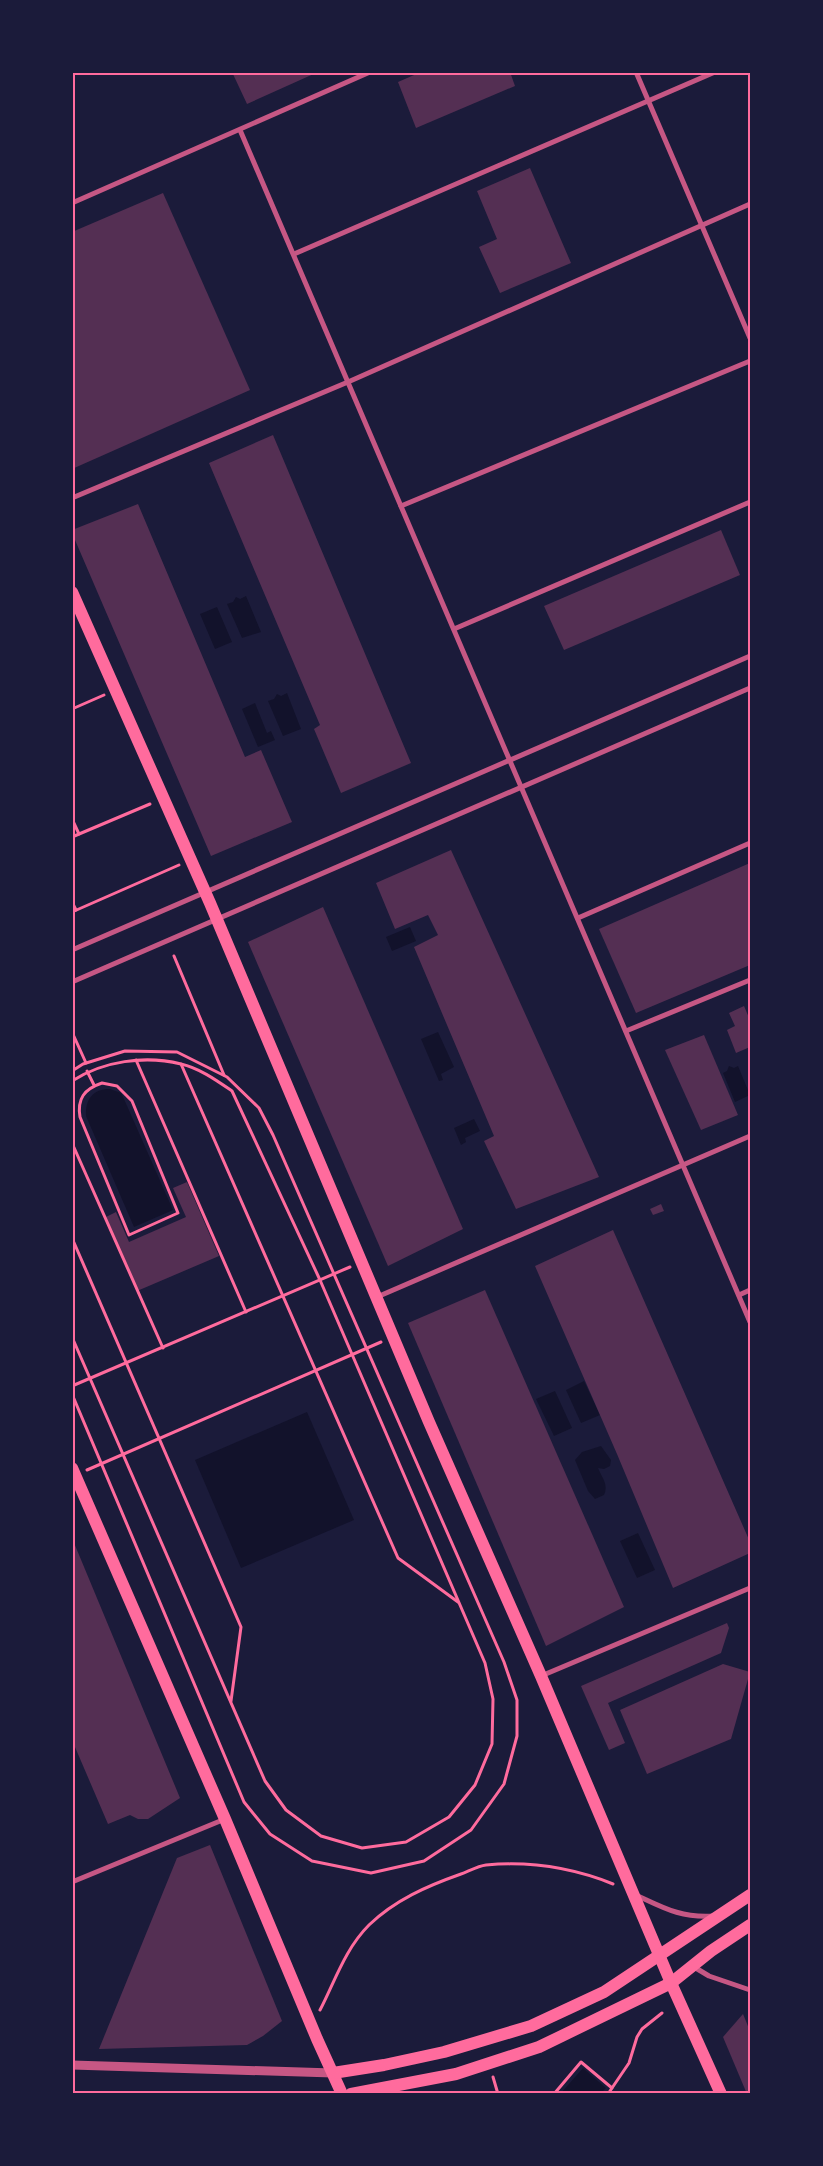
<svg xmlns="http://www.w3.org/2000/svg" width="823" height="2166" font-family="'IBM Plex Sans',sans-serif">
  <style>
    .water { fill: #12122b }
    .building { fill: #542f53 }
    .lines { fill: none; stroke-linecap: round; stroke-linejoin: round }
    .path { stroke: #ff6b9d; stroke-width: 3 }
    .minor { stroke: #c65784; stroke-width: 5 }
    .tertiary { stroke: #c65784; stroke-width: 9 }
    .primary { stroke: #ff6b9d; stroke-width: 12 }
    .neatline { fill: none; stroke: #ff6b9d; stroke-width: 2 }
  </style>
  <rect width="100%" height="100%" fill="#1b1b3a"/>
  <!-- water -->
  <g class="water">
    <path d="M246 596 261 632 242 638 227 604 233 602 236 597 240 599Z"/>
    <path d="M217 607 232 642 215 649 200 614Z"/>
    <path d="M287 693 301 729 283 736 268 701 274 699 277 694 281 696Z"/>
    <path d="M255 703 267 733 271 731 275 740 258 747 242 709Z"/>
    <path d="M410 927 416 941 392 951 386 937Z"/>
    <path d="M438 1032 454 1067 441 1074 443 1080 439 1081 421 1039Z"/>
    <path d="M729 1066 734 1068 738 1066 750 1095 735 1102 723 1073 727 1071Z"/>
    <path d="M110 1089 121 1093 124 1099 173 1210 134 1227 86 1116C85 1099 93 1089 110 1089Z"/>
    <path d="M474 1119 480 1131 465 1138 466 1142 461 1145 454 1128Z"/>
    <path d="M584 1381 600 1415 581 1423 566 1390Z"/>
    <path d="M555 1391 572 1428 554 1436 536 1399Z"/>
    <path d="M307 1412 354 1520 241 1568 195 1460Z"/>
    <path d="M601 1446 611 1460 610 1466 604 1469 598 1468C602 1478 609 1485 604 1495L595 1499 588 1491 575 1460 582 1452Z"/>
    <path d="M638 1533 655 1570 637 1578 620 1541Z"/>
    <path d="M583 2068 606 2088 601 2093H561Z"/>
  </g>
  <!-- building -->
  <g class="building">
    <path d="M232 72H318L247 104Z"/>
    <path d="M421 72H510L515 86 416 128 398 82Z"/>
    <path d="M530 168 571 263 500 293 479 247 497 239 477 191Z"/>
    <path d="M163 193 250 390 72 469V232Z"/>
    <path d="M273 435 411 763 341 793 314 729 320 725 209 463Z"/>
    <path d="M138 504 245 757 261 750 292 822 211 856 72 533V530Z"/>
    <path d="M721 530 740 575 564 650 544 606Z"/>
    <path d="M451 850 599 1177 516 1209 484 1141 494 1136 414 947 438 935 428 915 395 929 376 883Z"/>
    <path d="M750 863V965L636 1013 599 929Z"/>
    <path d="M323 907 463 1229 388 1266 248 942Z"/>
    <path d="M744 1006 750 1020V1047L736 1053 727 1030 735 1026 729 1013Z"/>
    <path d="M704 1035 738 1115 701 1130 665 1050Z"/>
    <path d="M187 1182 219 1256 137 1291 106 1217 116 1212 129 1242 186 1217 173 1188Z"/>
    <path d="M661 1204 664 1211 653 1215 650 1209Z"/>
    <path d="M613 1230 750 1542V1553L673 1588 617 1454 535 1266Z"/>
    <path d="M485 1290 624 1607 546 1646 408 1323Z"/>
    <path d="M72 1538 180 1798 148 1819H138L130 1815 108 1824 72 1740Z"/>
    <path d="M727 1623 729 1628 721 1653 608 1703 625 1743 609 1750 581 1686Z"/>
    <path d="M723 1664 750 1672 731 1739 647 1774 620 1710Z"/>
    <path d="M210 1845 282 2021 263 2036 247 2045 99 2049 177 1858Z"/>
    <path d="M743 2014 750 2031V2094H747L723 2037Z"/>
  </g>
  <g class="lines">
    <!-- path -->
    <g class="path">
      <path d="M72 709 104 695"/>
      <path d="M72 819 79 834"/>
      <path d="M72 837 150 804"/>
      <path d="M72 902 76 910"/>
      <path d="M72 912 179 865"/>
      <path d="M174 956 224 1075"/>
      <path d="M72 1032 86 1063"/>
      <path d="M136 1060 246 1312"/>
      <path d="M181 1064 398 1558 458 1602"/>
      <path d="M72 1071 83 1064 125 1051 177 1052 227 1077 259 1108 273 1135 504 1662 517 1700V1736L504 1784 471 1830 424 1861 371 1873 312 1861 270 1834 244 1802 72 1394"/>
      <path d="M87 1071 94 1085"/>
      <path d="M72 1081C103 1061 145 1055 181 1064 199 1068 216 1080 232 1091L320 1280 485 1663 493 1699 492 1744 475 1785 449 1817 406 1842 362 1848 321 1836 286 1810 265 1781 72 1337"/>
      <path d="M102 1083 117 1086 132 1101 178 1213 129 1235 80 1117C77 1099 84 1089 102 1083Z"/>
      <path d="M72 1143 163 1348"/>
      <path d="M72 1238 241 1627 231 1701"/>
      <path d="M72 1386 350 1267"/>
      <path d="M87 1470 381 1342"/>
      <path d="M320 2010C335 1981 345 1949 369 1925 395 1900 427 1886 461 1874 469 1871 478 1866 486 1865 530 1861 573 1868 613 1884"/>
      <path d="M493 2077 498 2094"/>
      <path d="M612 2088 629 2063 637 2037 642 2029 662 2013"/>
      <path d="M554 2094 581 2062 612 2088 608 2094"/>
    </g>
    <!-- minor -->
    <g class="minor">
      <path d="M636 72 750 338"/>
      <path d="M240 130 750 1322"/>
      <path d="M72 203 370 72"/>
      <path d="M294 254 715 72"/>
      <path d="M72 498 348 382 750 204"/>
      <path d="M401 506 750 361"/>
      <path d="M454 629 750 502"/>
      <path d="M578 918 750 843"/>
      <path d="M72 950 750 656"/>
      <path d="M72 982 750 688"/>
      <path d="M626 1031 750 980"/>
      <path d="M739 1295 750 1290"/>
      <path d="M377 1297 750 1136"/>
      <path d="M541 1676 750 1588"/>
      <path d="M72 1882 225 1819"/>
      <path d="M636 1895C664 1908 681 1918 713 1916"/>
      <path d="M694 1967 709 1976 750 1990"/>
    </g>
    <!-- tertiary -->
    <path class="tertiary" d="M72 2065 333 2073"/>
    <!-- primary -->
    <g class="primary">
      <path d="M72 592 210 903 429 1422 541 1676 671 1983 721 2094"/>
      <path d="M72 1468 225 1819 317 2039 342 2094"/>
      <path d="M333 2073 384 2065 444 2052 531 2026 604 1992 750 1895"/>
      <path d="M351 2094 456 2074 539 2047 671 1983 711 1951 750 1925"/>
    </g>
  </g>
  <!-- border -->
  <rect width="823" height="2166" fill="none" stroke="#1b1b3a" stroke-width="148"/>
  <rect x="74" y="74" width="675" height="2018" class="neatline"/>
</svg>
